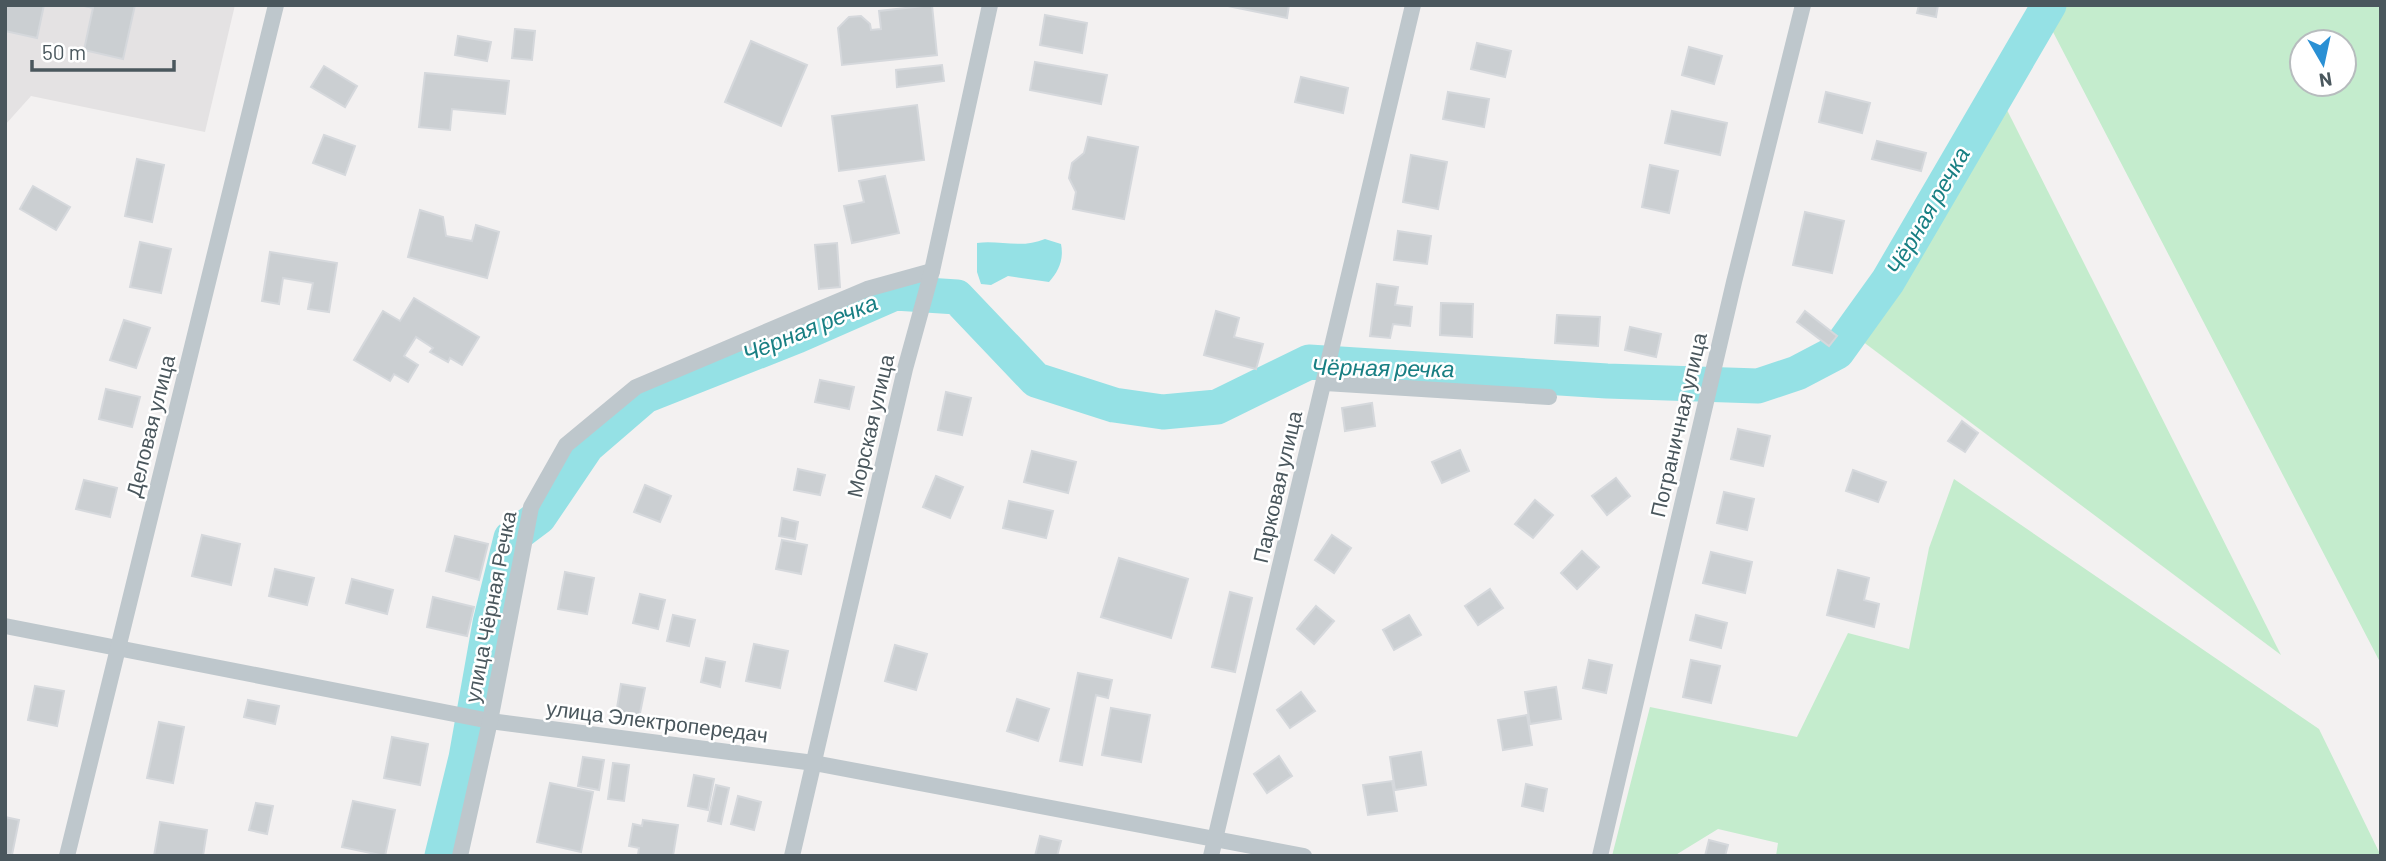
<svg xmlns="http://www.w3.org/2000/svg" width="2386" height="861" font-family="Barlow,sans-serif">
  <style>
    .education { fill: #e4e2e3 }
    .green { fill: #c4eccd; fill-rule: evenodd }
    .water { fill: #95e1e5 }
    .lines { fill: none; stroke-linecap: round; stroke-linejoin: round }
    .river { stroke: #95e1e5; stroke-width: 35 }
    .building { fill: #cbcfd2; stroke: #d5d8dc; stroke-width: 2 }
    .street { stroke: #bec7cc; stroke-width: 16 }
    .labels { text-anchor: middle; stroke-width: 5; stroke-linejoin: round; paint-order: stroke }
    .street-label { font-size: 21px; fill: #4a575d; stroke: #fff }
    .water-label { font-size: 23px; font-style: italic; fill: #187f83; stroke: #fff }
  </style>
  <rect width="100%" height="100%" fill="#f3f1f1"/>
  <!-- education -->
  <path class="education" d="M5 5H235L205 132 31 96 5 125Z"/>
  <!-- green -->
  <g class="green">
    <path d="M2039 5H2381V664ZM2302 42H2344V84H2302Z"/>
    <path d="M2004 104 2281 655 1854 335 1919 213Z"/>
    <path d="M1954 479 2319 729 2381 856H1776L1778 843 1718 829 1674 856H1612L1650 707 1797 737 1848 633 1909 649 1929 548Z"/>
  </g>
  <!-- water -->
  <path class="water" d="M1045 239 1061 244C1064 259 1059 271 1049 282L1008 276 991 285 981 284 977 272V243C1000 240 1022 249 1045 239Z"/>
  <g class="lines">
    <!-- river -->
    <path class="river" d="M442 856 466 758 490 623 511 538 539 517 587 446 645 396 797 336 895 293 957 297 1036 380 1114 405 1163 412 1217 407 1309 362 1607 381 1758 386 1797 373 1837 352 1888 281 2049 5"/>
  </g>
  <!-- building -->
  <g class="building">
    <path d="M5 5H44L37 38 5 31Z"/>
    <path d="M80 5H135L123 59 84 50 93 8Z"/>
    <path d="M932 5 937 55 842 65 838 28 849 17 861 16 870 24 871 30 881 29 879 11Z"/>
    <path d="M1223 5H1289L1287 18Z"/>
    <path d="M1919 5H1938L1936 17 1917 13Z"/>
    <path d="M1045 15 1087 23 1082 53 1040 45Z"/>
    <path d="M515 29 535 31 532 60 512 58Z"/>
    <path d="M458 36 491 42 487 61 455 55Z"/>
    <path d="M751 41 807 65 781 126 725 102Z"/>
    <path d="M1477 43 1511 51 1505 77 1471 69Z"/>
    <path d="M1689 47 1722 56 1714 84 1682 75Z"/>
    <path d="M1035 62 1107 75 1101 104 1030 90Z"/>
    <path d="M942 65 944 81 897 87 896 70Z"/>
    <path d="M324 66 357 86 345 107 311 87Z"/>
    <path d="M425 73 509 81 505 114 452 109 450 130 419 127Z"/>
    <path d="M1301 77 1348 88 1343 113 1295 102Z"/>
    <path d="M1448 92 1489 99 1484 127 1443 119Z"/>
    <path d="M1826 92 1870 103 1862 133 1819 122Z"/>
    <path d="M917 105 924 160 839 171 832 116Z"/>
    <path d="M1672 111 1727 123 1720 155 1665 143Z"/>
    <path d="M324 135 355 146 345 175 313 163Z"/>
    <path d="M1088 137 1138 147 1124 219 1073 209 1076 192 1069 178 1072 163 1084 153Z"/>
    <path d="M1877 141 1926 153 1921 171 1872 159Z"/>
    <path d="M1411 155 1447 162 1438 209 1403 202Z"/>
    <path d="M137 159 164 165 152 222 125 216Z"/>
    <path d="M1650 165 1678 171 1669 213 1642 207Z"/>
    <path d="M885 176 899 233 852 243 844 206 864 202 859 181Z"/>
    <path d="M33 186 70 207 56 230 20 209Z"/>
    <path d="M420 210 443 217 446 236 472 241 476 225 499 232 487 278 408 257Z"/>
    <path d="M1805 212 1844 221 1832 273 1793 265Z"/>
    <path d="M1398 231 1431 236 1427 264 1394 260Z"/>
    <path d="M140 242 171 249 161 293 130 287Z"/>
    <path d="M837 243 840 287 819 289 815 245Z"/>
    <path d="M270 252 337 263 329 312 308 309 313 283 283 278 279 304 262 301Z"/>
    <path d="M1377 284 1398 287 1395 305 1412 307 1410 326 1393 324 1390 338 1370 336Z"/>
    <path d="M414 298 479 337 462 365 450 358 448 362 430 352 433 348 416 337 404 356 418 365 408 382 394 374 390 381 354 360 383 311 400 321Z"/>
    <path d="M1441 303 1473 304 1472 337 1440 335Z"/>
    <path d="M1216 311 1239 318 1234 337 1263 344 1256 369 1204 355Z"/>
    <path d="M1805 311 1837 336 1829 346 1797 322Z"/>
    <path d="M1557 315 1600 317 1598 346 1555 343Z"/>
    <path d="M124 320 150 328 136 368 110 360Z"/>
    <path d="M1630 327 1661 334 1656 357 1625 350Z"/>
    <path d="M820 380 854 387 849 409 815 402Z"/>
    <path d="M106 389 140 397 132 427 99 419Z"/>
    <path d="M946 392 971 398 962 435 938 430Z"/>
    <path d="M1372 403 1375 426 1345 431 1342 408Z"/>
    <path d="M1962 421 1978 433 1965 452 1948 441Z"/>
    <path d="M1738 429 1770 436 1763 466 1731 459Z"/>
    <path d="M1460 450 1469 471 1442 483 1432 462Z"/>
    <path d="M1032 451 1076 462 1068 493 1024 482Z"/>
    <path d="M798 469 825 475 820 495 794 490Z"/>
    <path d="M1853 470 1886 482 1878 502 1846 491Z"/>
    <path d="M936 476 963 487 950 518 923 507Z"/>
    <path d="M1616 478 1630 496 1607 515 1592 496Z"/>
    <path d="M84 480 117 488 110 517 76 509Z"/>
    <path d="M645 485 671 496 660 522 634 512Z"/>
    <path d="M1724 492 1754 499 1747 530 1717 523Z"/>
    <path d="M1535 500 1553 515 1533 538 1515 524Z"/>
    <path d="M1009 501 1053 511 1046 538 1003 528Z"/>
    <path d="M782 518 798 522 795 539 779 536Z"/>
    <path d="M202 535 240 544 231 585 192 576Z"/>
    <path d="M1332 535 1351 548 1334 573 1315 560Z"/>
    <path d="M455 536 488 544 479 580 446 571Z"/>
    <path d="M782 540 807 545 801 574 776 569Z"/>
    <path d="M1582 551 1599 567 1577 589 1561 573Z"/>
    <path d="M1711 552 1752 562 1745 593 1703 583Z"/>
    <path d="M1119 558 1188 579 1171 638 1101 617Z"/>
    <path d="M275 569 314 578 307 605 269 596Z"/>
    <path d="M1838 570 1869 578 1864 600 1879 604 1874 627 1827 615Z"/>
    <path d="M565 572 594 578 587 614 558 609Z"/>
    <path d="M352 579 393 590 387 614 346 603Z"/>
    <path d="M1490 589 1503 608 1478 625 1465 606Z"/>
    <path d="M1230 592 1252 598 1235 672 1212 667Z"/>
    <path d="M640 594 665 600 658 629 633 623Z"/>
    <path d="M433 597 474 607 467 636 427 627Z"/>
    <path d="M1316 606 1334 621 1314 644 1297 629Z"/>
    <path d="M673 615 695 620 689 646 667 641Z"/>
    <path d="M1409 615 1421 635 1394 650 1383 630Z"/>
    <path d="M1696 615 1727 623 1721 648 1690 640Z"/>
    <path d="M754 644 788 651 780 688 746 681Z"/>
    <path d="M895 645 927 654 916 690 885 681Z"/>
    <path d="M706 658 725 662 720 687 701 682Z"/>
    <path d="M1589 660 1612 665 1606 693 1583 688Z"/>
    <path d="M1691 660 1720 666 1711 703 1683 697Z"/>
    <path d="M1078 673 1112 680 1108 698 1096 695 1082 765 1060 761Z"/>
    <path d="M621 684 645 688 639 718 616 714Z"/>
    <path d="M35 686 64 691 57 726 28 720Z"/>
    <path d="M1556 687 1561 719 1530 724 1525 692Z"/>
    <path d="M1301 692 1315 711 1290 728 1277 710Z"/>
    <path d="M1017 699 1049 709 1038 741 1007 731Z"/>
    <path d="M248 700 279 706 275 724 244 717Z"/>
    <path d="M1111 708 1150 715 1141 762 1102 755Z"/>
    <path d="M1527 715 1532 745 1503 750 1498 720Z"/>
    <path d="M159 722 184 727 173 783 147 778Z"/>
    <path d="M392 737 428 744 420 785 384 778Z"/>
    <path d="M1421 752 1426 785 1395 790 1390 757Z"/>
    <path d="M1279 756 1292 776 1267 793 1254 774Z"/>
    <path d="M583 757 604 760 599 790 578 786Z"/>
    <path d="M613 763 629 765 624 801 608 799Z"/>
    <path d="M694 775 714 779 708 810 688 806Z"/>
    <path d="M1392 781 1397 811 1368 815 1363 785Z"/>
    <path d="M550 783 593 792 581 852 537 842Z"/>
    <path d="M1526 784 1547 789 1543 811 1522 806Z"/>
    <path d="M716 785 729 788 721 824 708 821Z"/>
    <path d="M738 796 761 802 754 830 731 824Z"/>
    <path d="M353 801 395 810 385 856 342 847Z"/>
    <path d="M256 803 273 806 267 834 249 830Z"/>
    <path d="M5 817 19 820 12 855 5 854Z"/>
    <path d="M643 820 678 825 673 856 638 855 639 848 629 846 633 824 642 826Z"/>
    <path d="M160 822 207 830 203 856H154Z"/>
    <path d="M1040 836 1061 841 1057 856H1035Z"/>
    <path d="M1709 840 1728 845 1725 856H1705Z"/>
  </g>
  <g class="lines">
    <!-- street -->
    <g class="street">
      <path d="M1325 383 1549 397"/>
      <path d="M5 626 490 721 814 763 1304 856"/>
      <path d="M67 856 276 5"/>
      <path d="M460 856 490 721 531 507 566 445 636 387 867 289 932 271"/>
      <path d="M792 856 905 369 932 271 990 5"/>
      <path d="M1211 856 1413 5"/>
      <path d="M1600 856 1734 282 1803 5"/>
    </g>
  </g>
  <g class="labels">
    <!-- street labels -->
    <g class="street-label">
      <text transform="translate(1679 425) rotate(-77)" y="7">Пограничная улица</text>
      <text transform="translate(151 426) rotate(-76)" y="7">Деловая улица</text>
      <text transform="translate(871 426) rotate(-77)" y="7">Морская улица</text>
      <text transform="translate(1278 487) rotate(-77)" y="7">Парковая улица</text>
      <text transform="translate(491 607) rotate(-79)" y="7">улица Чёрная Речка</text>
      <text transform="translate(657 722) rotate(7)" y="7">улица Электропередач</text>
    </g>
    <!-- water labels -->
    <g class="water-label">
      <text transform="translate(1928 211) rotate(-60)" y="8">Чёрная речка</text>
      <text transform="translate(810 328) rotate(-22)" y="8">Чёрная речка</text>
      <text transform="translate(1383 368) rotate(1)" y="8">Чёрная речка</text>
    </g>
  </g>
  <!-- border -->
  <rect width="2386" height="861" fill="none" stroke="#4a575d" stroke-width="14"/>
  <!-- north arrow -->
  <g transform="translate(2323 63) rotate(171)"><circle r="33" fill="#ffffff" stroke="#b7bcbe" stroke-width="2"/>
  <path d="M0-5L12 26L0 18L-12 26Z" fill="#2a90d4"/>
  <text y="-10" font-size="19" font-weight="bold" text-anchor="middle" fill="#4a575d">N</text>
  </g>
  <!-- scale -->
  <path d="M32 60v10h142v-10" fill="none" stroke="#4a575d" stroke-width="3.5"/>
  <text x="42" y="60" font-size="21" fill="#4a575d" stroke="#ffffff" stroke-width="5" paint-order="stroke">50 m</text>
</svg>
